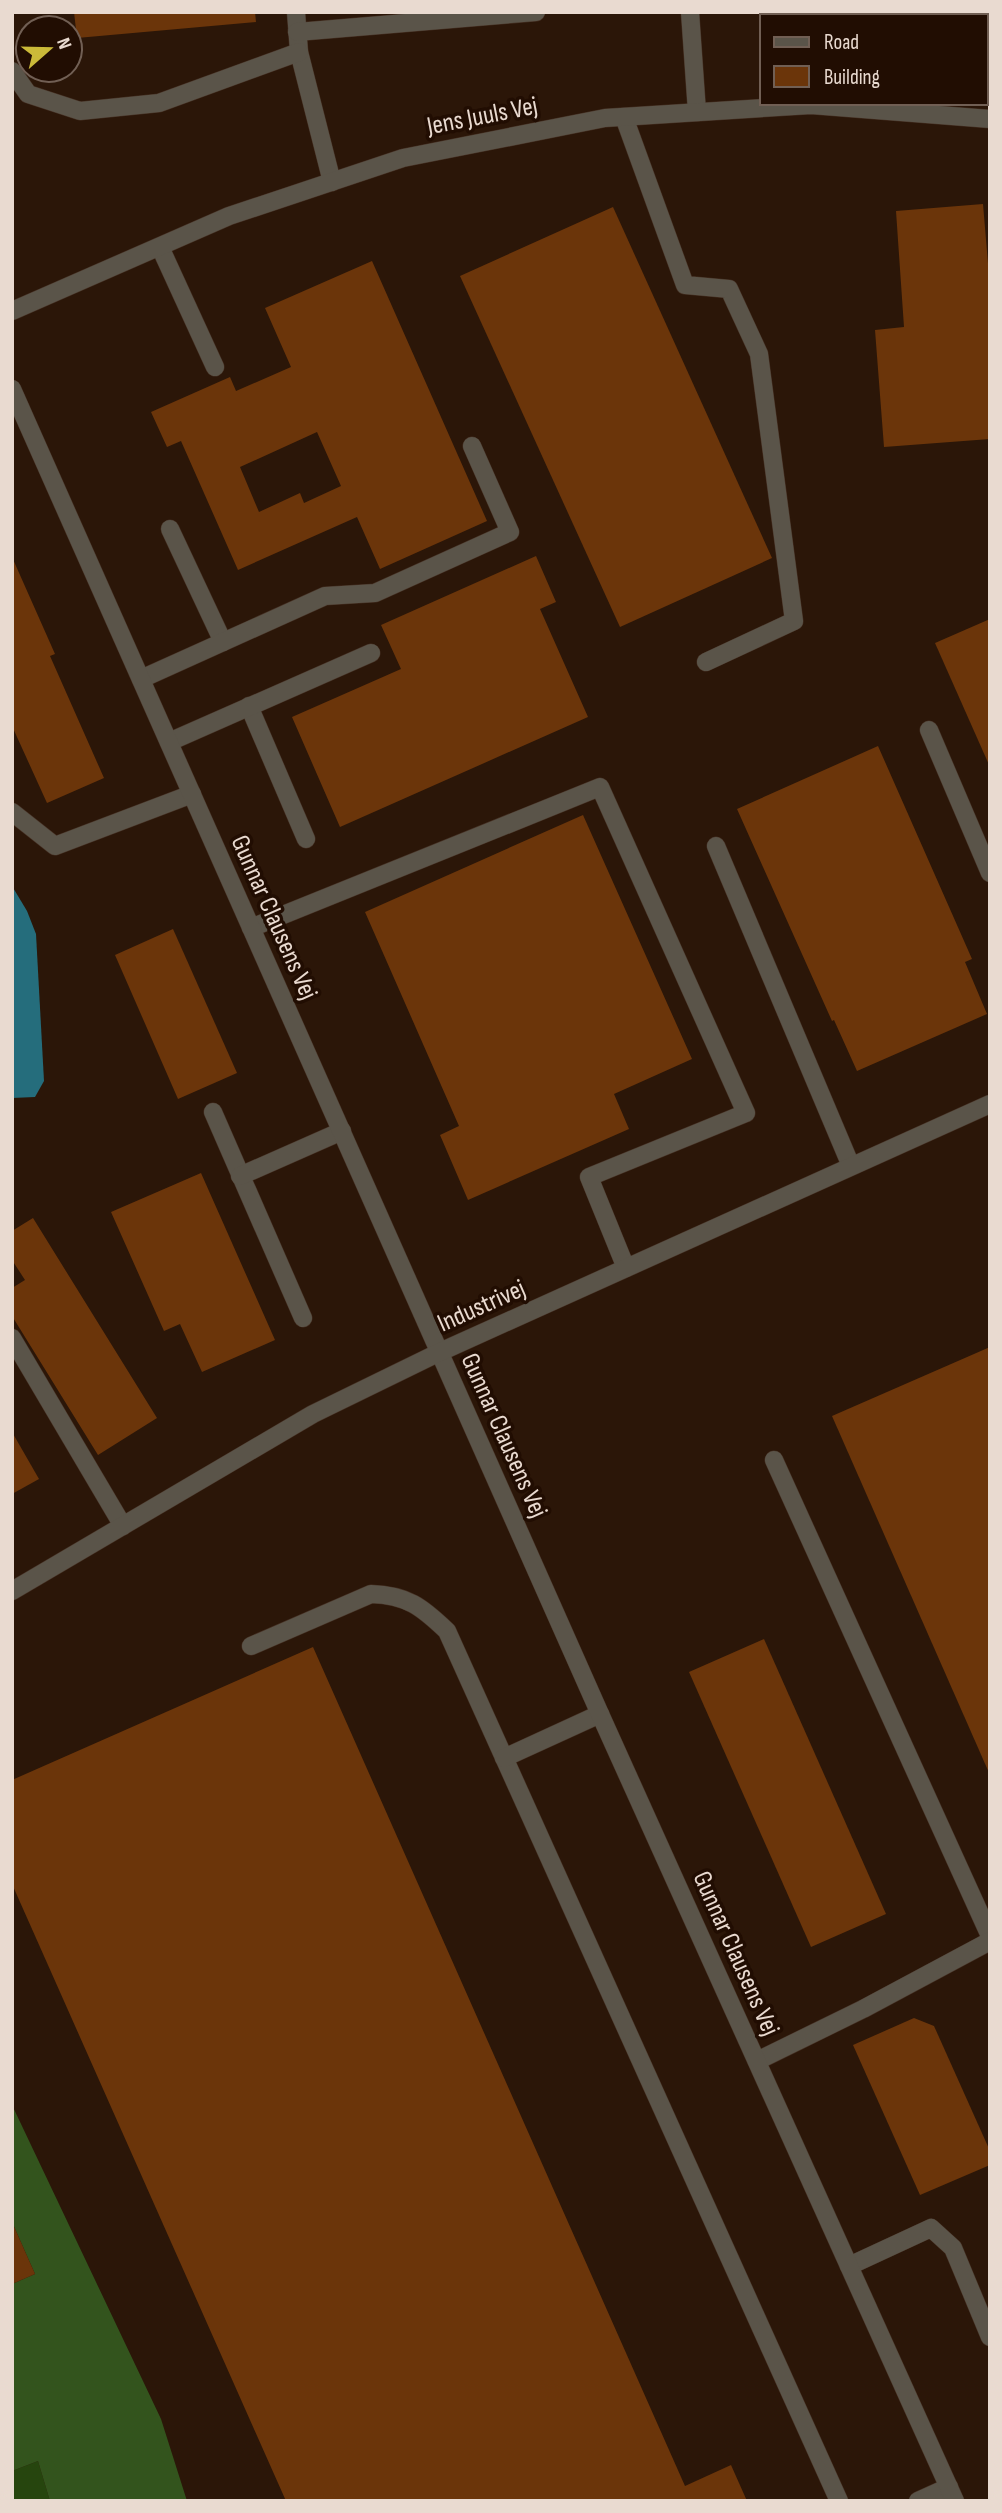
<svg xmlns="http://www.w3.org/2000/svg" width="1002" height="2513" font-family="'Sofia Sans Condensed',sans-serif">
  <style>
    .green { fill: #26450e }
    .forest { fill: #33541d }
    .water { fill: #256d7c }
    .building { fill: #6b350a; fill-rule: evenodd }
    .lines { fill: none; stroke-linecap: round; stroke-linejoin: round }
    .lane-casing { stroke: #463124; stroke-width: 19 }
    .street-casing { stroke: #463124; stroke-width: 19 }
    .lane { stroke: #5a5449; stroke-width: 18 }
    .street { stroke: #5a5449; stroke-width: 18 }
    .labels { text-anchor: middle; stroke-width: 7; stroke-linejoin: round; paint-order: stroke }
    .street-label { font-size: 26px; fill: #e9dad0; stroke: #210d02 }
  </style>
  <rect width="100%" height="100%" fill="#2b1608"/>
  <!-- green -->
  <path class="green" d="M38 2461 50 2501H12V2471Z"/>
  <!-- forest -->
  <path class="forest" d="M12 2105 161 2419 187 2501H50L38 2461 12 2471V2284L35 2274 12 2222Z"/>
  <!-- water -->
  <path class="water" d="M12 886 27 911 36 934 44 1081 35 1097 12 1098Z"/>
  <!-- building -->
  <g class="building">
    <path d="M74 12H255L256 22 77 38Z"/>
    <path d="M793 12H970V16H794Z"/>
    <path d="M983 204 990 287V439L884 447 875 330 904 327 896 211Z"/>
    <path d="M613 207 772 558 620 627 460 276Z"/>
    <path d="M372 261 487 521 380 569 357 517 238 570 181 441 167 447 151 412 230 377 236 391 291 367 265 308ZM317 432 341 486 304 503 300 493 259 512 240 467Z"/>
    <path d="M536 556 556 602 540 609 588 717 340 827 292 717 401 669 381 625Z"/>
    <path d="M12 557 55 654 50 656 104 778 47 803 12 726Z"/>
    <path d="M990 619V767L935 643Z"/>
    <path d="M878 746 972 959 965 962 987 1014 857 1071 834 1020 832 1021 737 809Z"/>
    <path d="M583 815 692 1059 614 1094 629 1129 468 1200 440 1135 459 1126 365 912Z"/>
    <path d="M173 929 237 1073 178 1099 115 955Z"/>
    <path d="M201 1173 275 1340 202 1372 180 1324 164 1331 111 1212Z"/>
    <path d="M33 1218 157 1418 98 1455 12 1316V1288L25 1280 12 1260V1231Z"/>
    <path d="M990 1347V1775L832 1416Z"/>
    <path d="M12 1432 39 1479 12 1494Z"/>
    <path d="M764 1639 886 1914 811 1947 689 1672Z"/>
    <path d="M313 1647 685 2486 731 2465 747 2501H286L12 1884V1780Z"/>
    <path d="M914 2018 934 2026 990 2151V2165L920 2195 853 2045Z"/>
    <path d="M12 2222 35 2274 12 2284Z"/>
  </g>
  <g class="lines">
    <defs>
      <g id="lane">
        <path d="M296 12 299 52 332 182"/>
        <path d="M690 12 697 112"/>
        <path d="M297 32 536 12"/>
        <path d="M12 71 28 94 80 111 159 103 299 52"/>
        <path d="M624 117 685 285 729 289 759 354 794 621 706 662"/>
        <path d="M160 247 215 367"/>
        <path d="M170 529 223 642"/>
        <path d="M141 679 325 596 375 593 510 532 472 446"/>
        <path d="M249 706 306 839"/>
        <path d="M929 730 990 873"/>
        <path d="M169 742 371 653"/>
        <path d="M12 812 55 846 192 794"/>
        <path d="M716 846 851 1166"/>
        <path d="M251 928 600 787 746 1113 589 1177 626 1268"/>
        <path d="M213 1112 303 1318"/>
        <path d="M240 1176 342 1131"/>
        <path d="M12 1338 123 1526"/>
        <path d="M774 1460 990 1936"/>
        <path d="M251 1646 371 1594C407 1595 422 1607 447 1631L839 2501"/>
        <path d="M504 1758 600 1714"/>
        <path d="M757 2061 863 2009 990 1941"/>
        <path d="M849 2266 931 2228 953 2248 990 2337"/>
        <path d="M918 2501 949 2487"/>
      </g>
      <g id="street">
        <path d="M12 311 229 216 403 158 605 118 811 105 990 119"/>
        <path d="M12 389 600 1714 955 2501"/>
        <path d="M12 1591 313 1414 440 1352 990 1104"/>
      </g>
    </defs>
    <!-- lane casing -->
    <use href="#lane" class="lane-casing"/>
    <!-- street casing -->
    <use href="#street" class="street-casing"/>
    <!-- lane -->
    <use href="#lane" class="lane"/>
    <!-- street -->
    <use href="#street" class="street"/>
  </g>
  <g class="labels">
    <!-- street labels -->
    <g class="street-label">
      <text transform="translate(482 115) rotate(-11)" y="9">Jens Juuls Vej</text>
      <text transform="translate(275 917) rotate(66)" y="9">Gunnar Clausens Vej</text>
      <text transform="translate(481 1305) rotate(-24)" y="9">Industrivej</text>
      <text transform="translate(505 1435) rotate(66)" y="9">Gunnar Clausens Vej</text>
      <text transform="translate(737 1953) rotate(66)" y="9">Gunnar Clausens Vej</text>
    </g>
  </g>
  <!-- border -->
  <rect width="1002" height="2513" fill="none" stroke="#e9dad0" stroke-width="28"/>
  <!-- legend -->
  <rect x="760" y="14" width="228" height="91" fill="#210d02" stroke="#715f54" stroke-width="2"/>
  <rect x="774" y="37" width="35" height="10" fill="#5a5449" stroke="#715f54" stroke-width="2"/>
  <text x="824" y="49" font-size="21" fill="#e9dad0">Road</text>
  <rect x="774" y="66" width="35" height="21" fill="#6b350a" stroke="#715f54" stroke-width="2"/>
  <text x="824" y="84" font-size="21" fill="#e9dad0">Building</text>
  <!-- north arrow -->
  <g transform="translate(49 49) rotate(70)"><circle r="33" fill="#210d02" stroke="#715f54" stroke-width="2"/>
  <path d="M0-5L12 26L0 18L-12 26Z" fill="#cbba39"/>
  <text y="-10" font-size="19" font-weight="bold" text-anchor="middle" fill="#e9dad0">N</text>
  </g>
</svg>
